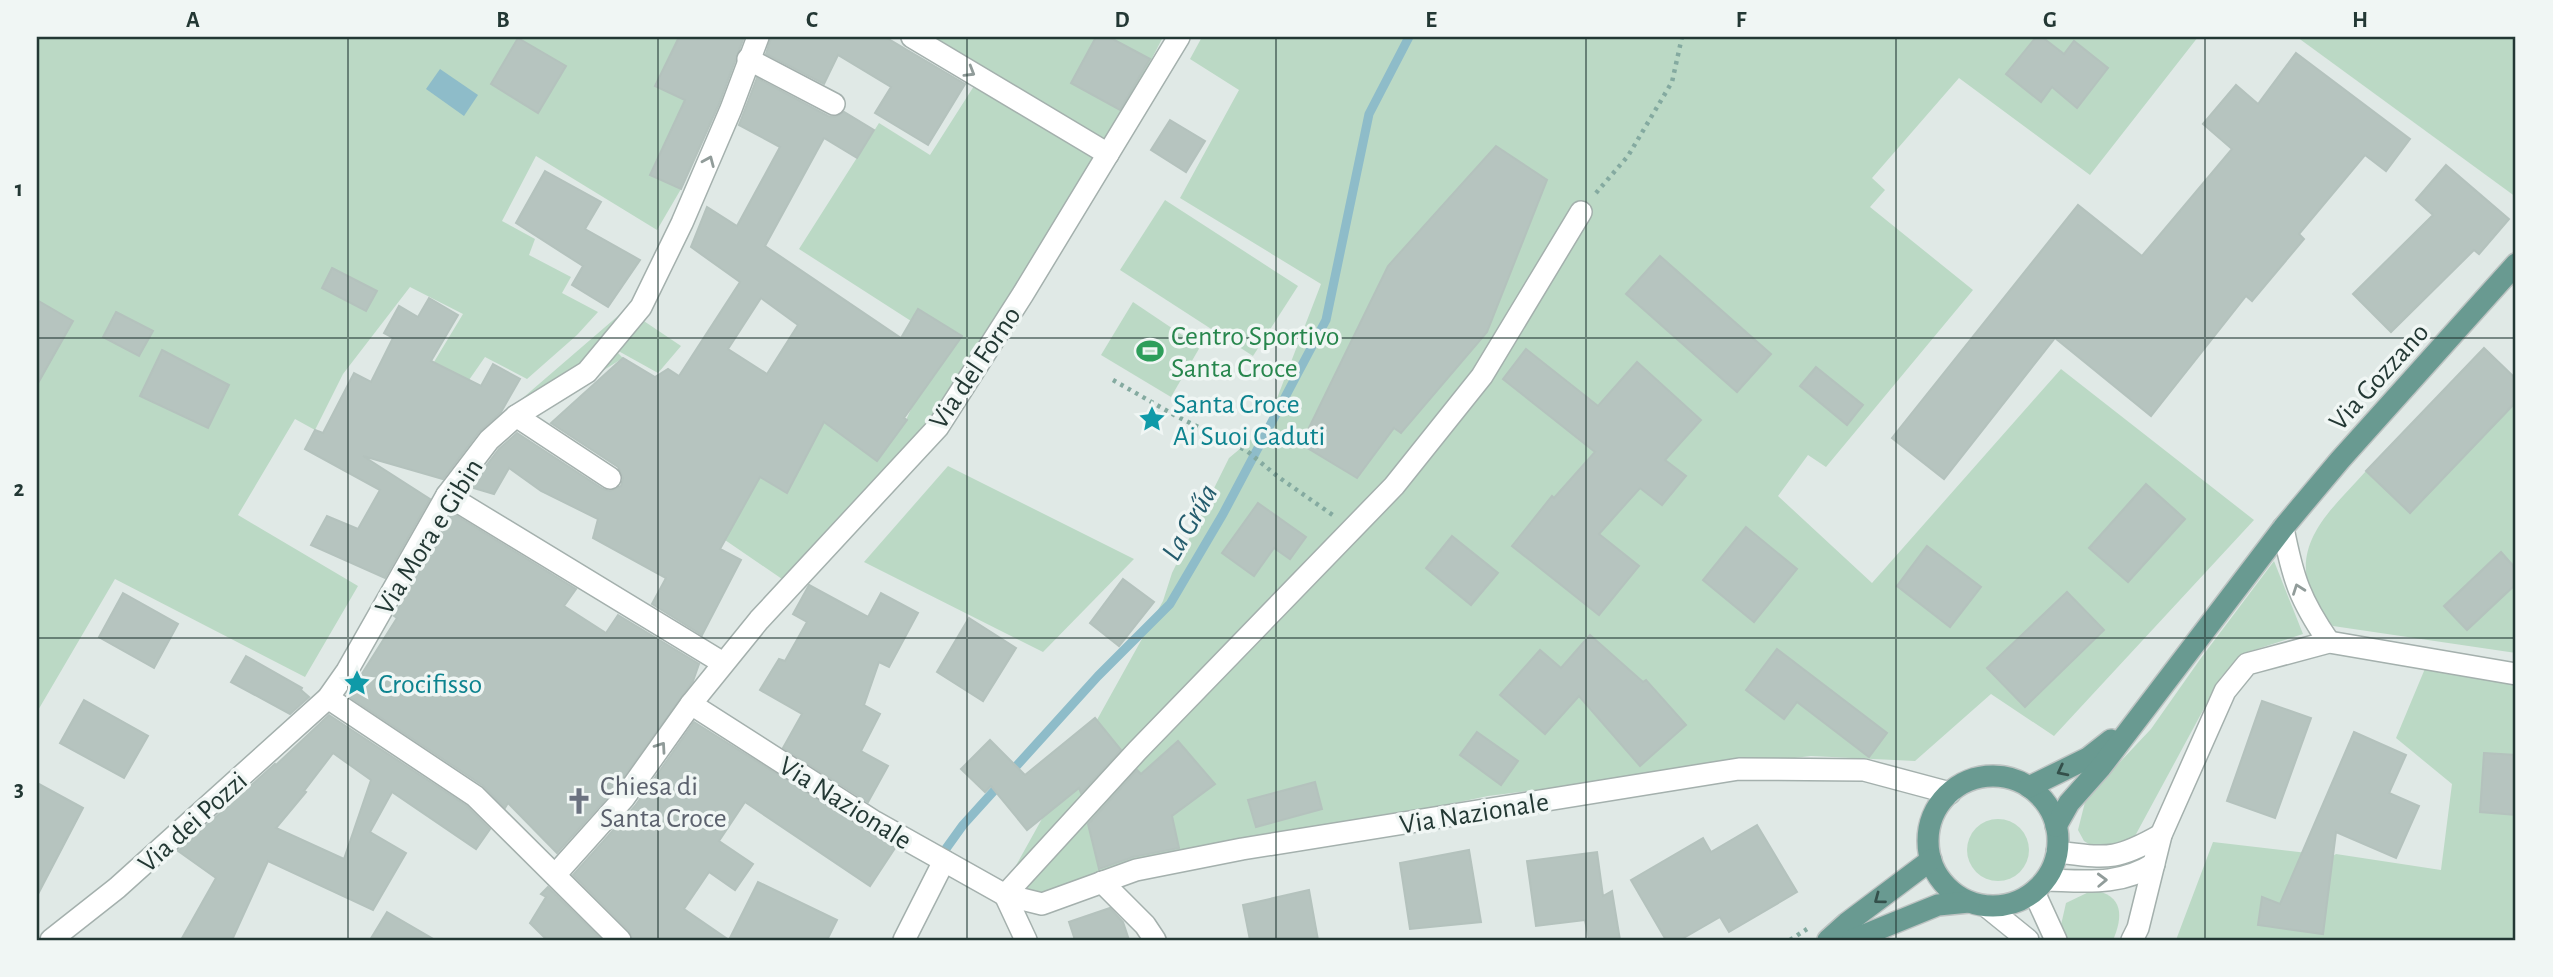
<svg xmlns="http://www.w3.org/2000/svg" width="2553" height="977" font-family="'Alegreya Sans',sans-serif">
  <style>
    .green { fill: #bbd9c5 }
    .water { fill: #8ebcc9 }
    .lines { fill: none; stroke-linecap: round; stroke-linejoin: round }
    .stream { stroke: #8ebcc9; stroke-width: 9 }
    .building { fill: #b6c4bf; stroke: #b4c2bd; stroke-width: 2; fill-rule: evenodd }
    .minor-casing { stroke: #a4b0ad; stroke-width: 24 }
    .major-casing { stroke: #bdc3c2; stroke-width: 24 }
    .path { stroke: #84aaa0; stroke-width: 4.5; stroke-dasharray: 3.5 5; stroke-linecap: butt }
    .minor { stroke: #fff; stroke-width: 21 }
    .major { stroke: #699a91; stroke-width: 21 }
    .oneway { stroke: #919c9a }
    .oneway2 { stroke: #34504b }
    .grid { fill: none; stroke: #233834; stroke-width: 2; stroke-opacity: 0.55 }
    .labels { text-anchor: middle; stroke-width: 7; stroke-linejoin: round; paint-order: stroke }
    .leisure-label { font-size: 28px; fill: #27864d; stroke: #f0f6f4; text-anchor: start }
    .street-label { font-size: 28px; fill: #233834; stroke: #f0f6f4 }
    .culture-label { font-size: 28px; fill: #0d838f; stroke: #f0f6f4; text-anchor: start }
    .worship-label { font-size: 28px; fill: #5b616d; stroke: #f0f6f4; text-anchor: start }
    .water-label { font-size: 30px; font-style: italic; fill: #245c6d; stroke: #f0f6f4 }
    .neatline { fill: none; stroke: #233834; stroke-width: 2.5 }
    .grid-label { font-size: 23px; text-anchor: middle; font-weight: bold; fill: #233834 }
  </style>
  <rect width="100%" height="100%" fill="#e0e9e6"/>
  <!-- green -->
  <g class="green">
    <path d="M37 37H679L656 86 685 100 650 174 681 189 657 230 536 156 502 221 535 239 529 255 571 277 562 293 598 312 577 335 527 379 485 357 469 380 434 362 463 314 410 287 343 374 315 430 295 419 238 515 358 586 305 677 115 579 37 712Z"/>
    <path d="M924 37H1163L1106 147Z"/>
    <path d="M1202 37H2198L2090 175 1959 78 1872 178 1885 190 1870 207 1973 290 1826 467 1808 455 1778 496 1872 583 2061 369 2254 520 2054 736 1991 694 1915 761 1811 756 1488 796 1374 820 1239 843 1133 867 1039 899 1014 892 1143 750 1395 487 1483 378 1583 211 1581 209 1480 375 1393 482 1003 889 1163 601 1172 573 1229 458 1266 427 1321 284 1180 198 1239 90 1190 59Z"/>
    <path d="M2297 37H2516V197Z"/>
    <path d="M974 86 1099 157 933 422 782 579 725 540 750 495 757 475 787 493 806 457 809 410 877 461 906 420 912 407 961 336 919 309 911 321 799 249 879 123 930 155Z"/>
    <path d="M1165 200 1298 286 1253 356 1120 270Z"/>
    <path d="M1133 302 1200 347 1171 397 1101 355Z"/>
    <path d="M626 309 681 346 658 373 613 348 623 358 523 421 510 409Z"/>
    <path d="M2516 402V653L2333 626C2321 615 2316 606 2310 590 2292 540 2336 505 2366 471L2410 512Z"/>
    <path d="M948 466 1134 559 1043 652 864 562Z"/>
    <path d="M2274 561 2303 634 2245 653 2221 677 2135 836 2105 854 2084 841 2078 830 2086 798 2151 729 2201 658Z"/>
    <path d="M2429 659 2516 673V940H2176L2213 842 2333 856 2336 854 2441 870 2452 784 2396 738Z"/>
    <circle cx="1998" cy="850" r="31"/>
    <path d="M2093 890C2124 895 2123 917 2113 940H2066L2061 925 2066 903Z"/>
  </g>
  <!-- water -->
  <path class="water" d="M440 69 478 95 464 116 426 89Z"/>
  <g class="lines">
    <!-- stream -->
    <path class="stream" d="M945 850 963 825 1098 676 1170 604 1223 514 1326 320 1369 114 1409 37"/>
  </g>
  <!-- building -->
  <g class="building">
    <path d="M679 37H744L719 104 681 189 650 175 685 100 655 86Z"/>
    <path d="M771 37H885L965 84 928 145 875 113 891 87 838 55 824 84 766 54Z"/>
    <path d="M1096 37H1109L1150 59 1120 110 1071 83Z"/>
    <path d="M2036 37H2042L2064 54 2074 41 2108 68 2077 108 2052 87 2041 102 2006 74Z"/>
    <path d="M518 38 566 66 538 113 491 84Z"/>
    <path d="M2296 53 2410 139 2386 171 2365 155 2299 234 2304 239 2252 301 2246 296 2151 416 2055 338 1944 479 1892 438 2078 205 2142 256 2232 149 2203 124 2236 85 2258 104Z"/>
    <path d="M757 78 828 116 835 117 844 112 874 130 857 158 824 138 765 246 901 338 918 309 962 336 904 418 907 420 877 461 824 422 787 493 760 477 720 549 741 560 702 635 652 604 666 578 593 538 598 519 541 491 509 468 494 494 470 487 499 449 517 433 603 489 610 491 621 486 623 478 618 467 551 423 623 358 655 377 668 369 679 376 740 282 691 247 707 207 737 226 780 147 739 125ZM761 298 798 325 767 374 728 349Z"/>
    <path d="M1170 120 1205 141 1186 172 1151 150Z"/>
    <path d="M1496 146 1547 180 1487 332 1401 433 1394 428 1357 478 1301 444 1388 266Z"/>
    <path d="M2446 165 2509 219 2479 254 2474 250 2391 332 2353 294 2433 215 2416 200Z"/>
    <path d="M545 171 601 202 585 229 640 260 608 307 572 285 583 266 516 223Z"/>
    <path d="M1660 256 1771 354 1737 392 1626 294Z"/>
    <path d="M332 268 377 291 366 311 322 288Z"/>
    <path d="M429 298 458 315 431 361 481 386 493 364 520 379 501 412 479 432 443 479 363 456 430 499 385 578 311 545 327 516 358 529 380 490 305 449 315 430 323 433 354 373 371 382 393 338 384 333 399 306 418 317Z"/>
    <path d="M37 300 73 321 37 385Z"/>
    <path d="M116 312 153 331 139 356 103 337Z"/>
    <path d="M2484 348 2516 379V402L2410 513 2366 471Z"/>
    <path d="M1526 349 1598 406 1637 362 1701 420 1665 460 1686 476 1662 505 1640 488 1599 534 1639 566 1599 615 1512 546 1552 496 1554 498 1595 452 1503 379Z"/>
    <path d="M162 350 229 385 208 428 140 396Z"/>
    <path d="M1816 367 1863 405 1847 425 1800 386Z"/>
    <path d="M2146 484 2185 519 2128 582 2089 548Z"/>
    <path d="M1258 503 1306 537 1290 559 1274 548 1254 576 1222 553Z"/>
    <path d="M452 513 576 589 564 606 606 633 618 615 699 664 693 681 614 790 557 853 508 803 505 808 482 785 348 696 397 618 394 616Z"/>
    <path d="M1746 527 1797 569 1754 622 1703 580Z"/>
    <path d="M1452 536 1498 573 1471 605 1426 568Z"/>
    <path d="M1927 546 1981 587 1950 627 1897 586Z"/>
    <path d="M2501 552 2516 569V584L2467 630 2444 606Z"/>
    <path d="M1123 579 1154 602 1119 646 1090 623Z"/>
    <path d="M809 585 868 617 881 593 918 613 889 667 879 662 864 705 880 714 861 751 888 766 868 802 783 748 802 714 760 690 779 659 785 661 807 622 793 614Z"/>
    <path d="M2067 592 2104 630 2025 707 1987 668Z"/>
    <path d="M123 593 178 624 154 668 99 637Z"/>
    <path d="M969 618 1016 648 983 701 937 672Z"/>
    <path d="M1590 635 1643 682 1646 680 1686 725 1640 766 1579 696 1545 734 1500 695 1540 650 1561 668Z"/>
    <path d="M1777 649 1887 733 1869 757 1797 702 1784 719 1746 690Z"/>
    <path d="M246 656 302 688 301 690 309 697 290 714 231 682Z"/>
    <path d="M84 700 148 736 124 778 60 743Z"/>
    <path d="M2262 701 2311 718 2275 818 2227 801Z"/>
    <path d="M329 715 467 806 490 829 476 849 392 792 370 832 406 853 373 910 268 861 232 940H181L216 878 178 851 275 764 276 765ZM333 753 371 780 344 859 276 828 306 792 304 791Z"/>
    <path d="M1095 718 1121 750 1081 793 1079 788 1027 830 991 786 985 792 961 769 990 740 1025 775Z"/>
    <path d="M694 722 895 848 870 886 745 802 719 841 753 864 735 890 709 872 684 909 729 940 758 882 837 920 827 940H633L629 931 573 875 635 806Z"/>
    <path d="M1477 732 1518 761 1501 785 1460 755Z"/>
    <path d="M2354 732 2406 755 2389 793 2419 806 2396 858 2336 832 2323 934 2258 925 2262 897 2280 904Z"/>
    <path d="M1178 741 1215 784 1172 816 1179 848 1133 857 1099 869 1088 824 1137 770 1141 774Z"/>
    <path d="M2484 753 2516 755V815L2480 812Z"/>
    <path d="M1315 782 1322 809 1256 827 1248 800Z"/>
    <path d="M37 783 83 808 37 896Z"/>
    <path d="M1757 825 1797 892 1729 932 1720 917 1680 940H1666L1631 880 1703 838 1711 852Z"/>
    <path d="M1469 850 1481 922 1410 929 1400 863Z"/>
    <path d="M1597 852 1603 896 1612 891 1620 940H1589L1585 920 1536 926 1527 861Z"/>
    <path d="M548 887 602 940H547L530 923 546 897 541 894Z"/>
    <path d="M1309 890 1318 940H1250L1243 905Z"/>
    <path d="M1110 908 1123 922 1129 940H1075L1069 922Z"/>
    <path d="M387 912 435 940H370Z"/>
  </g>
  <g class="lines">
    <defs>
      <g id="minor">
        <path d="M912 37 1108 154"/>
        <path d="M748 59 834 104"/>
        <path d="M516 416 610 478"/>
        <path d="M447 495 723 663"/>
        <path d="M2283 528C2293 579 2300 600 2329 642"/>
        <path d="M328 698 475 796 620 940"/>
        <path d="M691 704 875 822 1005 895 1042 904 1136 870 1242 849 1739 769 1864 770 1950 793"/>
        <path d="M2057 852C2108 858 2115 861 2161 835"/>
        <path d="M555 875 624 798 691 704 759 620 938 427 1023 294 1179 37"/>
        <path d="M2046 880C2086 881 2119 886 2154 864"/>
        <path d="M1102 882 1145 925 1155 940"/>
        <path d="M2034 892 2056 940"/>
        <path d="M1986 906 2028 940"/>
        <path d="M51 940 117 888 328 698 347 671 447 495 489 440 516 416 587 372 641 307 682 223 731 109 758 37"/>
        <path d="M904 940 944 861"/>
        <path d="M1026 940 1005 895 1137 751 1394 486 1482 376 1581 212"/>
        <path d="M2132 940 2138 928 2161 835 2225 691 2247 664 2329 642 2516 674"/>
      </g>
      <g id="major">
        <circle cx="1993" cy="841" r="65"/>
        <path d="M2029 787 2088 758 2111 740"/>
        <path d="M2056 826 2069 803 2101 767 2283 528 2340 460 2516 264"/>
        <path d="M1828 940 1847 923 1931 860"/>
        <path d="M1852 940 1938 905 1969 902"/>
      </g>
    </defs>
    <!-- minor casing -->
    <use href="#minor" class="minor-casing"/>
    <!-- major casing -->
    <use href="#major" class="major-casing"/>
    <!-- path -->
    <g class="path">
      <path d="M1596 193 1628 156 1672 82 1682 37"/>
      <path d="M1113 380 1176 416 1247 451 1277 476 1334 516"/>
      <path d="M1790 940 1807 929"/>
    </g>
    <!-- minor -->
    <use href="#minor" class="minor"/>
    <!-- major -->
    <use href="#major" class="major"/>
  </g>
  <!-- one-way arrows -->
  <defs><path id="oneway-chevron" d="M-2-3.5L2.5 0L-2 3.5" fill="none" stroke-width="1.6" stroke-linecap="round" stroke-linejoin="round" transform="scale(1.75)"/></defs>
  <g class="oneway">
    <use href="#oneway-chevron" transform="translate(970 72) rotate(31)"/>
    <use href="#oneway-chevron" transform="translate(709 161) rotate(-67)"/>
    <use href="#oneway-chevron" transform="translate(2298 589) rotate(-110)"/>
    <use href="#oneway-chevron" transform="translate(661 747) rotate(-55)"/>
    <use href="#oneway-chevron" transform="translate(2102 880) rotate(-2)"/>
  </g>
  <g class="oneway2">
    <use href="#oneway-chevron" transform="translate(2062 771) rotate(153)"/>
    <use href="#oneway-chevron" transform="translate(1879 899) rotate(143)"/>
  </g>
  <!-- grid -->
  <path class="grid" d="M348 37V940M658 37V940M967 37V940M1276 37V940M1586 37V940M1896 37V940M2205 37V940M37 338H2516M37 638H2516"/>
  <!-- icons -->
  <defs>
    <symbol id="stadium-bare" viewBox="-9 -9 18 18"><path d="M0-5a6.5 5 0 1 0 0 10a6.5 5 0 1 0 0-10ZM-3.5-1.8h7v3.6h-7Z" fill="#2e9e5b" stroke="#f0f6f4" stroke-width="2.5" paint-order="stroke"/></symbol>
    <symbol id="sight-bare" viewBox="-9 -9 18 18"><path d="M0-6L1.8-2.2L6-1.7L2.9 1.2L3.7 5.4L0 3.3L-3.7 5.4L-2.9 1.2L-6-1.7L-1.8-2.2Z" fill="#0f9aa8" stroke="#f0f6f4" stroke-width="2.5" paint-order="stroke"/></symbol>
    <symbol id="church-bare" viewBox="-9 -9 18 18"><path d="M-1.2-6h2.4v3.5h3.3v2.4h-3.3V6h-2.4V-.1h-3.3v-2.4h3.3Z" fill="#6b7280" stroke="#f0f6f4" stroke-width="2.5" paint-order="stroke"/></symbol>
  </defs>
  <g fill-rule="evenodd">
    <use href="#stadium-bare" x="1131" y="332" width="38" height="38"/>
    <use href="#sight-bare" x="1133" y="400" width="38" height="38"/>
    <use href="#sight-bare" x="338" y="664" width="38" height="38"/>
    <use href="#church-bare" x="560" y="782" width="38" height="38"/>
  </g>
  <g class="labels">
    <!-- leisure labels -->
    <g class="leisure-label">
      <text x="1171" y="345">Centro Sportivo<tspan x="1171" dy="32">Santa Croce</tspan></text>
    </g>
    <!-- street labels -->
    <g class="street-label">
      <text transform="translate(974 367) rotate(-56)" y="10">Via del Forno</text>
      <text transform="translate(2378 376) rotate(-48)" y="10">Via Gozzano</text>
      <text transform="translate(428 536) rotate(-58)" y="10">Via Mora e Gibin</text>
      <text transform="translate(846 802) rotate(32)" y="10">Via Nazionale</text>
      <text transform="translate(1474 812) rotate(-9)" y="10">Via Nazionale</text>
      <text transform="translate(192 821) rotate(-42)" y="10">Via dei Pozzi</text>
    </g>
    <!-- culture labels -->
    <g class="culture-label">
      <text x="1173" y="413">Santa Croce<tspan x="1173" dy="32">Ai Suoi Caduti</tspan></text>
      <text x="378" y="693">Crocifisso</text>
    </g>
    <!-- worship labels -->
    <g class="worship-label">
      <text x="600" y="795">Chiesa di<tspan x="600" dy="32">Santa Croce</tspan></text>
    </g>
    <!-- water labels -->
    <g class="water-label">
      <text transform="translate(1189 522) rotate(-60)" y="10">La Grűa</text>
    </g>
  </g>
  <!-- border -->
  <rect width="2553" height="977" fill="none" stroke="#f0f6f4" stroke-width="77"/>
  <rect x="38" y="38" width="2476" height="901" class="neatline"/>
  <g class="grid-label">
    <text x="193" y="27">A</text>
    <text x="503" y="27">B</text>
    <text x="812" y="27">C</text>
    <text x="1122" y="27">D</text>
    <text x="1431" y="27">E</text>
    <text x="1741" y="27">F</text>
    <text x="2050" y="27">G</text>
    <text x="2360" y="27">H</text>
    <text x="19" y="196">1</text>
    <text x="19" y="496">2</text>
    <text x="19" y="796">3</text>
  </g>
</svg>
